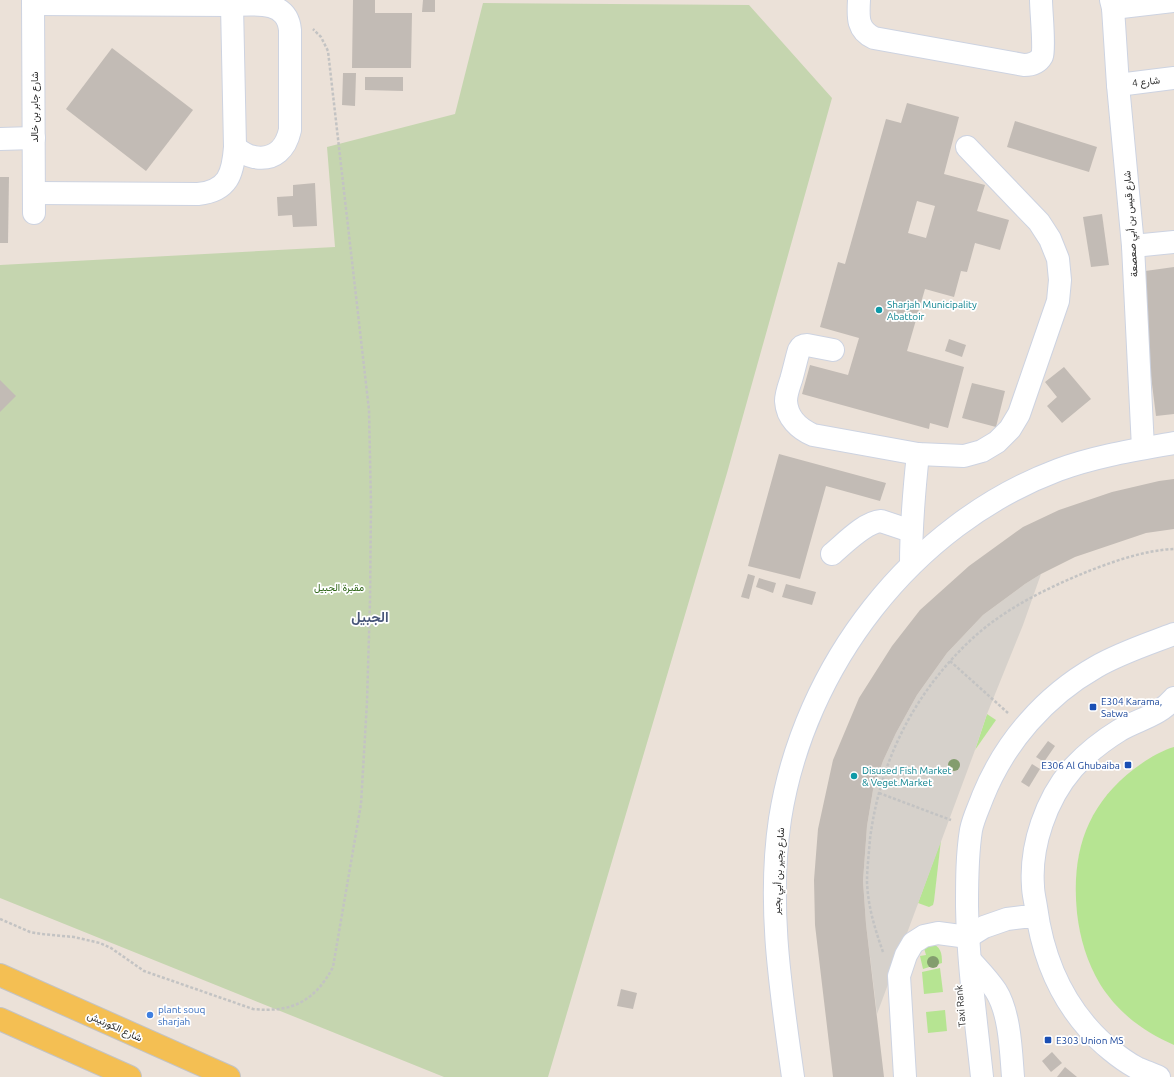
<svg xmlns="http://www.w3.org/2000/svg" width="1174" height="1077" font-family="Ubuntu,Vazirmatn,sans-serif">
  <style>
    .green { fill: #b6e492 }
    .cemetery { fill: #c5d5af }
    .plaza { fill: #d6d1cb }
    .building { fill: #c2bbb5; fill-rule: evenodd }
    .lines { fill: none; stroke-linecap: round; stroke-linejoin: round }
    .minor-casing { stroke: #cdd3e1; stroke-width: 24 }
    .major-casing { stroke: #c3c3c3; stroke-width: 24 }
    .path { stroke: #c3c3c3; stroke-width: 2.5; stroke-dasharray: 3 2; stroke-linecap: butt }
    .minor { stroke: #fff; stroke-width: 22 }
    .major { stroke: #f4bf53; stroke-width: 22 }
    .tree { fill: #839d6e }
    .culture-dot { fill: #0f9aa8; stroke: #fff; stroke-width: 1.5 }
    .transit-dot { fill: #1a4fb4; stroke: #fff; stroke-width: 1.5 }
    .shop-dot { fill: #3f7fe0; stroke: #fff; stroke-width: 1.5 }
    .labels { text-anchor: middle; stroke-width: 3.5; stroke-linejoin: round; paint-order: stroke }
    .street-label { font-size: 10px; fill: #272727; stroke: #fff }
    .culture-label { font-size: 10px; fill: #0d838f; stroke: #fff; text-anchor: start }
    .park-label { font-size: 10px; fill: #2e6517; stroke: #fff }
    .transit-label { font-size: 10px; fill: #164399; stroke: #fff; text-anchor: start }
    .shop-label { font-size: 10px; fill: #366cbe; stroke: #fff; text-anchor: start }
    .district-label { font-size: 14px; font-weight: bold; fill: #475579; stroke: #fff }
  </style>
  <rect width="100%" height="100%" fill="#ebe1d8"/>
  <!-- green -->
  <g class="green">
    <path d="M987 714 996 720 975 750Z"/>
    <path d="M1174 747V1045C1144 1032 1118 1013 1100 984 1087 962 1080 939 1077 913 1071 853 1086 806 1134 769 1146 760 1160 751 1174 747Z"/>
    <path d="M941 840 934 901 933 905 929 907 918 903Z"/>
    <path d="M930 943C941 946 942 953 942 963L923 969 920 956 926 955 924 948Z"/>
    <path d="M940 968 943 992 924 994 922 972Z"/>
    <path d="M945 1010 947 1031 928 1033 926 1012Z"/>
  </g>
  <!-- cemetery -->
  <path class="cemetery" d="M483 3 749 5 832 98 727 473 548 1077H444L0 898V265L335 247 327 147 455 114Z"/>
  <!-- plaza -->
  <path class="plaza" d="M1041 574 1023 625 987 714 975 750 877 1014 866 924 863 881 867 826 873 790 883 761 896 733 917 695 947 653 983 615 1025 584Z"/>
  <!-- building -->
  <g class="building">
    <path d="M353 0H375V13H412L411 68H352Z"/>
    <path d="M423 0H435V12H422Z"/>
    <path d="M112 48 193 110 146 171 66 109Z"/>
    <path d="M343 73H356L355 106 342 105Z"/>
    <path d="M365 77H403V91L365 90Z"/>
    <path d="M907 103 959 117 944 174 985 185 977 211 1009 220 1000 250 975 243 967 272 961 271 954 297 925 289 907 351 964 367 948 428 930 423 929 429 802 394 810 365 848 375 859 338 820 327 838 262 845 264 886 119 901 123ZM917 201 935 206 926 238 908 233Z"/>
    <path d="M1015 121 1097 147 1089 172 1007 147Z"/>
    <path d="M0 177H9L8 243H0Z"/>
    <path d="M315 183 317 226 293 227 292 215 278 216 277 197 293 196V185Z"/>
    <path d="M1102 214 1109 265 1091 267 1083 217Z"/>
    <path d="M1174 267V414L1156 416 1138 272Z"/>
    <path d="M949 339 966 345 962 357 945 351Z"/>
    <path d="M1064 367 1091 399 1062 423 1047 406 1057 397 1045 382Z"/>
    <path d="M0 380 16 396 0 412Z"/>
    <path d="M972 383 1005 391 996 427 962 418Z"/>
    <path d="M779 454 886 483 880 501 826 486 800 579 748 566Z"/>
    <path d="M1174 479V529L1146 533 1075 557 1041 574 1025 584 983 615 947 653 917 695 896 733 883 761 873 790 867 826 863 881 866 924 884 1077H833L815 925 814 880 818 829 833 760 859 698 892 646 920 610 969 566 1023 527 1059 510 1112 492 1159 481Z"/>
    <path d="M748 574 755 576 749 599 741 597Z"/>
    <path d="M759 578 776 583 773 593 756 587Z"/>
    <path d="M786 584 816 592 812 605 782 597Z"/>
    <path d="M1048 741 1055 746 1044 762 1036 757Z"/>
    <path d="M1032 764 1040 769 1029 787 1021 782Z"/>
    <path d="M621 989 637 993 633 1009 617 1006Z"/>
    <path d="M1052 1052 1062 1063 1051 1072 1042 1061Z"/>
    <path d="M1065 1067 1077 1077H1057Z"/>
  </g>
  <g class="lines">
    <defs>
      <g id="minor">
        <path d="M33 0 34 213"/>
        <path d="M859 0C858 17 857 30 874 38L1024 65C1031 65 1038 63 1042 56 1045 48 1041 11 1041 0"/>
        <path d="M1111 0 1113 8 1118 85 1133 246 1143 448"/>
        <path d="M33 4 232 5C256 4 287 0 290 30V130C286 148 275 161 254 157 247 156 240 151 235 147"/>
        <path d="M1113 8 1174 1"/>
        <path d="M1118 85 1174 78"/>
        <path d="M0 139 34 138"/>
        <path d="M34 193 198 194C228 191 233 174 235 147L232 5"/>
        <path d="M1133 246 1174 242"/>
        <path d="M833 350 807 345C803 345 801 346 799 350 796 360 794 370 791 380 789 386 786 394 786 401 787 418 799 429 813 435L918 454 964 456 982 451 997 442 1010 429 1019 414 1058 301 1060 280 1058 259 1050 239 1039 222 967 147"/>
        <path d="M832 554C845 543 865 522 881 521L911 531"/>
        <path d="M911 565C911 528 914 491 918 454"/>
        <path d="M970 960C979 970 989 980 996 991 1010 1013 1011 1052 1013 1077"/>
        <path d="M793 1077C781 991 767 906 780 819 804 666 912 525 1058 470 1096 456 1135 450 1174 443"/>
        <path d="M905 1077 899 976 906 955 913 943 924 936 938 933 968 937 984 927 1007 919 1023 917H1037"/>
        <path d="M982 1077C976 1020 968 963 967 906 967 880 967 855 971 830 973 819 979 807 983 796 1005 742 1045 696 1096 667 1120 653 1148 644 1174 634"/>
        <path d="M1159 1077C1152 1074 1144 1071 1137 1068 1120 1059 1100 1042 1088 1028 1057 993 1042 952 1036 907 1035 900 1033 893 1033 886 1030 846 1046 799 1073 768 1087 753 1102 741 1120 730 1139 719 1159 716 1174 698"/>
      </g>
      <g id="major">
        <path d="M0 975 229 1077"/>
        <path d="M0 1019 130 1077"/>
      </g>
    </defs>
    <!-- minor casing -->
    <use href="#minor" class="minor-casing"/>
    <!-- major casing -->
    <use href="#major" class="major-casing"/>
    <!-- path -->
    <g class="path">
      <path d="M950 661 1008 713"/>
      <path d="M879 793 951 820"/>
      <path d="M0 919 30 932 41 934 74 937 100 943 111 948 144 971 253 1009C292 1013 315 1001 333 967L361 804 367 702 370 601 371 505 369 410 328 51 321 37 313 29"/>
      <path d="M883 952C875 929 868 907 867 882 867 868 869 853 870 839 880 760 915 691 974 637 1005 609 1045 589 1084 573 1111 562 1145 550 1174 549"/>
    </g>
    <!-- minor -->
    <use href="#minor" class="minor"/>
    <!-- major -->
    <use href="#major" class="major"/>
  </g>
  <!-- trees -->
  <g class="tree">
    <circle cx="954" cy="765" r="6"/>
    <circle cx="933" cy="962" r="6"/>
  </g>
  <!-- markers -->
  <g class="culture-dot">
    <circle cx="879" cy="310" r="4"/>
    <circle cx="854" cy="776" r="4"/>
  </g>
  <g class="transit-dot">
    <rect x="1089" y="703" width="8" height="8" rx="2"/>
    <rect x="1124" y="761" width="8" height="8" rx="2"/>
    <rect x="1044" y="1036" width="8" height="8" rx="2"/>
  </g>
  <circle class="shop-dot" cx="150" cy="1015" r="4"/>
  <g class="labels">
    <!-- street labels -->
    <g class="street-label">
      <text transform="translate(1146 81) rotate(-7)" y="4">شارع 4</text>
      <text transform="translate(34 107) rotate(-90)" y="4">شارع جابر بن خالد</text>
      <text transform="translate(1130 224) rotate(-94)" y="4">شارع قيس بن أبي صعصعة</text>
      <text transform="translate(778 871) rotate(-87)" y="4">شارع بجير بن أبي بجير</text>
      <text transform="translate(960 1006) rotate(-95)" y="4">Taxi Rank</text>
      <text transform="translate(115 1026) rotate(24)" y="4">شارع الكورنيش</text>
    </g>
    <!-- culture labels -->
    <g class="culture-label">
      <text x="887" y="308">Sharjah Municipality<tspan x="887" dy="12">Abattoir</tspan></text>
      <text x="862" y="774">Disused Fish Market<tspan x="862" dy="12">&amp; Veget.Market</tspan></text>
    </g>
    <!-- park labels -->
    <g class="park-label">
      <text x="339" y="591">مقبرة الجبيل</text>
    </g>
    <!-- transit labels -->
    <g class="transit-label">
      <text x="1101" y="705">E304 Karama,<tspan x="1101" dy="12">Satwa</tspan></text>
      <text x="1120" y="769" text-anchor="end">E306 Al Ghubaiba</text>
      <text x="1056" y="1044">E303 Union MS</text>
    </g>
    <!-- shop labels -->
    <g class="shop-label">
      <text x="158" y="1013">plant souq<tspan x="158" dy="12">sharjah</tspan></text>
    </g>
    <!-- district labels -->
    <g class="district-label">
      <text x="370" y="622">الجبيل</text>
    </g>
  </g>
</svg>
